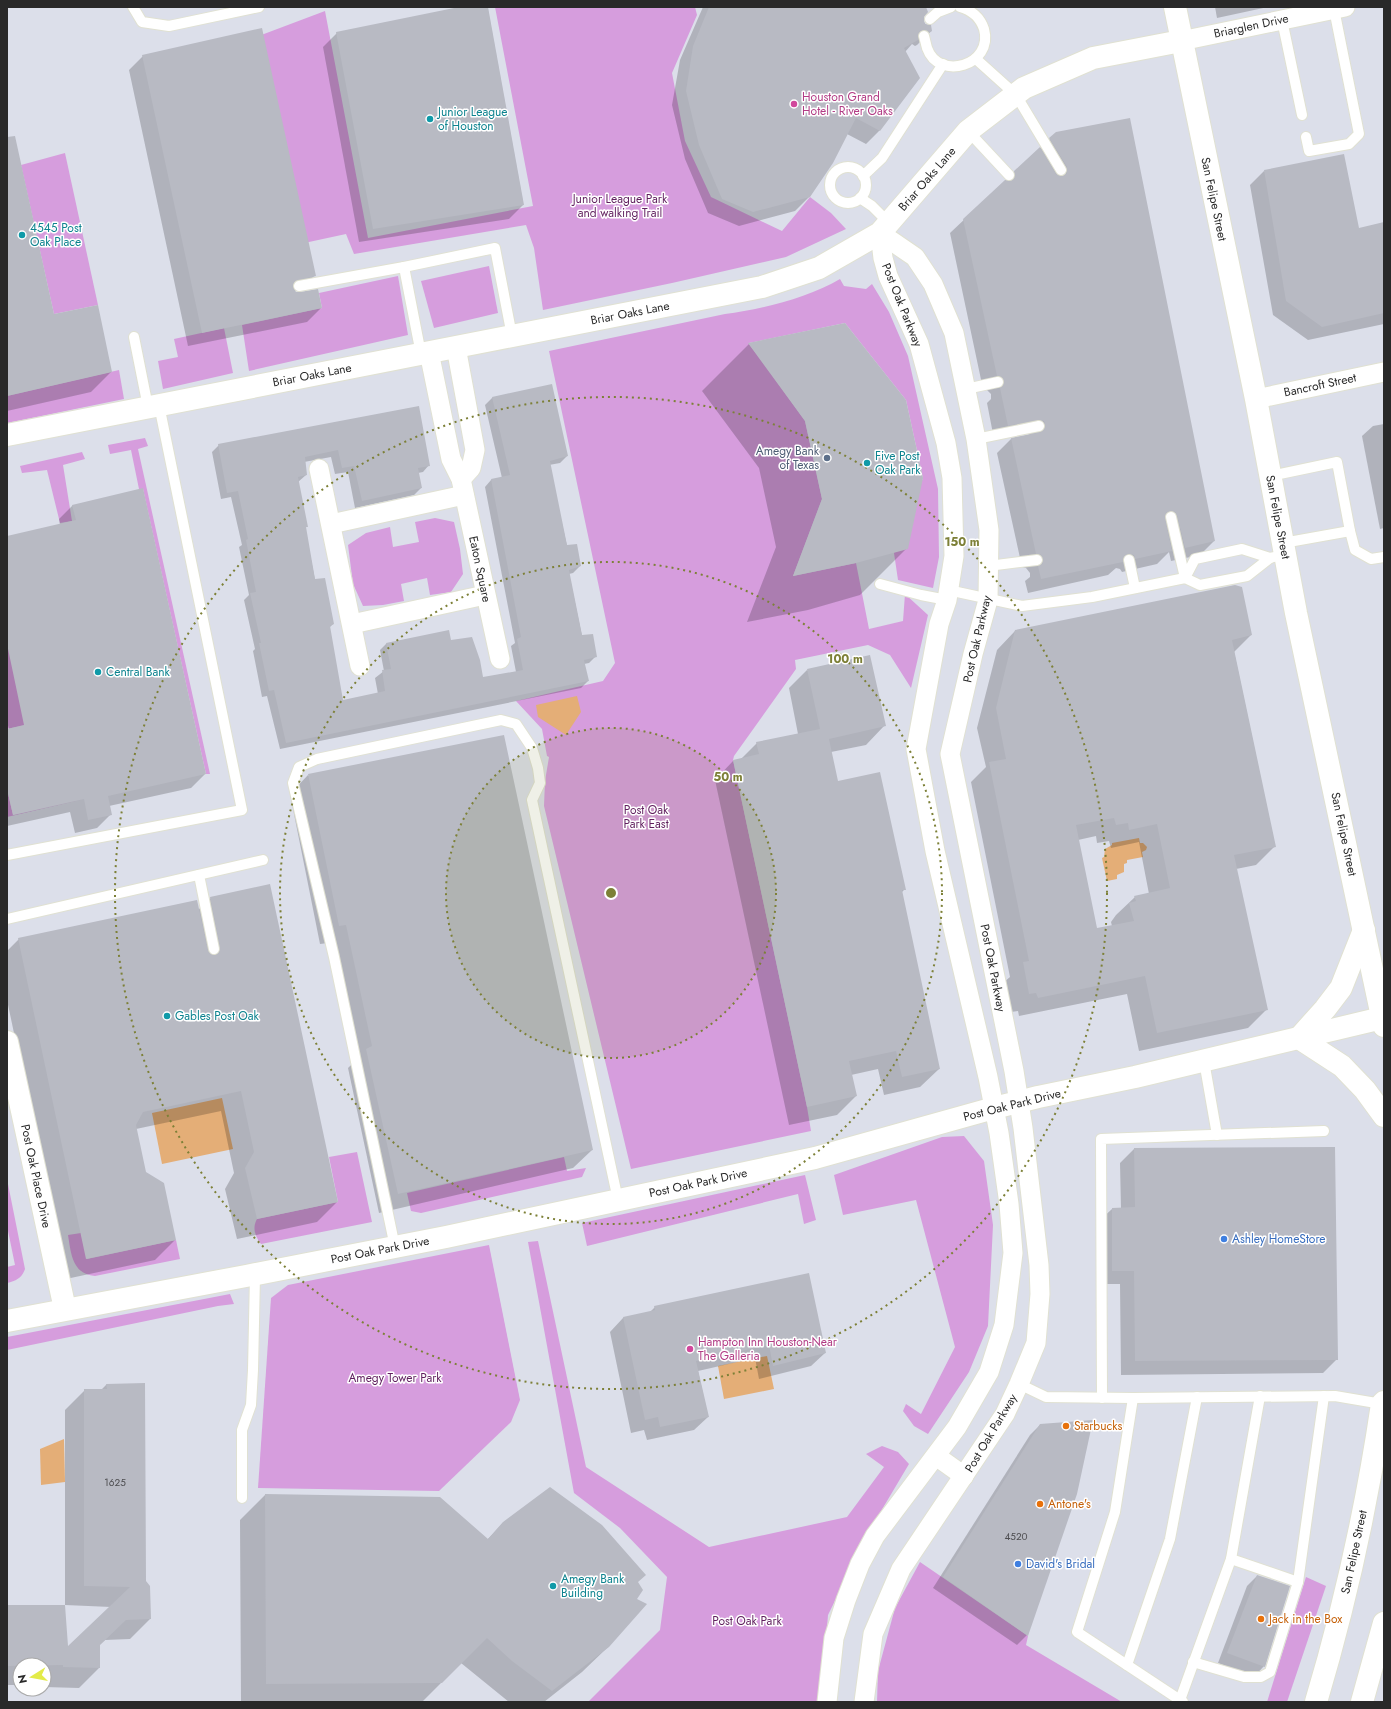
<svg xmlns="http://www.w3.org/2000/svg" width="1391" height="1709" font-family="Jost,sans-serif">
  <style>
    .green { fill: #d69ddd }
    .water { fill: #e4ae77 }
    .shadow { fill: #0003; fill-rule: evenodd }
    .building { fill: #b8bac3; fill-rule: evenodd }
    .lines { fill: none; stroke-linecap: round; stroke-linejoin: round }
    .service-casing { stroke: #e0e1d2; stroke-width: 12 }
    .minor-casing { stroke: #e0e1d2; stroke-width: 21 }
    .tertiary-casing { stroke: #e0e1d2; stroke-width: 24 }
    .secondary-casing { stroke: #e0e1d2; stroke-width: 24 }
    .service { stroke: #fff; stroke-width: 10 }
    .minor { stroke: #fff; stroke-width: 19 }
    .tertiary { stroke: #fff; stroke-width: 22 }
    .secondary { stroke: #fff; stroke-width: 22 }
    .ring { fill: none; stroke: #7d8037; stroke-width: 2; stroke-dasharray: 2 4 }
    .hotel-dot { fill: #d1479c; stroke: #fff; stroke-width: 1.5 }
    .culture-dot { fill: #0f9aa8; stroke: #fff; stroke-width: 1.5 }
    .service-dot { fill: #5c6f8a; stroke: #fff; stroke-width: 1.5 }
    .shop-dot { fill: #3f7fe0; stroke: #fff; stroke-width: 1.5 }
    .food-dot { fill: #e8710a; stroke: #fff; stroke-width: 1.5 }
    .labels { text-anchor: middle; stroke-width: 3; stroke-linejoin: round; paint-order: stroke }
    .number-label { font-size: 10px; fill: #4d4d50 }
    .street-label { font-size: 12px; fill: #292929; stroke: #fff }
    .hotel-label { font-size: 12px; fill: #b23c85; stroke: #fff; text-anchor: start }
    .culture-label { font-size: 12px; fill: #0d838f; stroke: #fff; text-anchor: start }
    .park-label { font-size: 12px; fill: #601f5e; stroke: #fff }
    .service-label { font-size: 12px; fill: #4e5e75; stroke: #fff; text-anchor: end }
    .shop-label { font-size: 12px; fill: #366cbe; stroke: #fff; text-anchor: start }
    .food-label { font-size: 12px; fill: #c56008; stroke: #fff; text-anchor: start }
    .centre { fill: #7d8037; stroke: #fff; stroke-width: 2 }
    .ring-label { font-size: 12px; text-anchor: middle; font-weight: bold; fill: #7d8037; stroke: #fff; stroke-width: 3; stroke-linejoin: round; paint-order: stroke }
  </style>
  <rect width="100%" height="100%" fill="#dcdfea"/>
  <!-- green -->
  <g class="green">
    <path d="M495 7H695L697 15 672 73 685 141 711 197 782 231 810 197 831 213 846 229 786 257 672 283 543 310 534 248 526 225 354 254 346 234 295 245 253 38 325 11 368 238 533 206Z"/>
    <path d="M65 153 98 305 54 314 21 165Z"/>
    <path d="M489 266 498 313 434 328 421 281Z"/>
    <path d="M398 276 408 335 249 371 242 325 322 308 319 293Z"/>
    <path d="M840 279 844 286 866 289 872 284 889 312 908 356 938 489 939 557 933 588 898 580 894 553 923 478 906 400 845 323 749 343 805 421 822 499 793 576 856 563 869 629 903 621 905 594 928 615 911 688 890 655 868 645 795 660 796 669 734 756 733 760 807 1107 811 1131 631 1169 544 806 545 781 549 757 547 756 542 729 516 701 603 681 615 663 549 351 725 314C762 309 808 298 840 279Z"/>
    <path d="M224 328 233 373 163 389 158 361 178 357 174 339Z"/>
    <path d="M119 370 124 399 7 423V396Z"/>
    <path d="M145 438 148 446 138 449 210 774H206L143 489H139L131 450 110 454 108 445Z"/>
    <path d="M82 452 85 459 63 465 72 521 60 523 47 470 22 473 20 466Z"/>
    <path d="M435 518 454 522 460 549 463 574 451 592 430 595 427 578 401 584 404 601 383 605 363 606 353 584 348 545 366 533 390 527 393 547 419 542 415 522Z"/>
    <path d="M7 644 40 722 7 729Z"/>
    <path d="M7 789 13 815 84 799 7 817Z"/>
    <path d="M964 1136 984 1161 993 1225 988 1326 969 1372 928 1434 914 1426 903 1411 906 1404 921 1414 955 1347 916 1200 843 1215 834 1175 942 1137Z"/>
    <path d="M357 1152 372 1222 261 1244C255 1236 252 1228 257 1219L338 1202 329 1157Z"/>
    <path d="M564 1157 567 1171 586 1168 582 1177 421 1213 411 1211 407 1193Z"/>
    <path d="M805 1175 816 1220 804 1224 798 1194 587 1246 582 1223Z"/>
    <path d="M7 1179 25 1269C22 1278 16 1281 7 1283V1267L15 1265 7 1226Z"/>
    <path d="M81 1233 87 1259 176 1240 180 1259 95 1276C72 1274 71 1253 68 1235Z"/>
    <path d="M538 1241 586 1467 709 1547 847 1517 884 1467 866 1454 882 1446 898 1452 909 1464 868 1533 828 1615 821 1702H588L660 1630 667 1577 620 1528 574 1493 528 1242Z"/>
    <path d="M489 1245 520 1400 511 1422 439 1491 258 1488 271 1298 288 1285Z"/>
    <path d="M230 1294 234 1304 218 1306 7 1350V1337Z"/>
    <path d="M920 1562 1028 1636 1026 1645 1122 1702H877L878 1671 895 1608Z"/>
    <path d="M1306 1577 1326 1586 1287 1702H1267Z"/>
  </g>
  <!-- water -->
  <g class="water">
    <path d="M577 696 581 712 566 735 538 717 536 705Z"/>
    <path d="M1139 838 1140 843H1143L1147 847 1146 850 1142 852 1143 857 1127 860V863L1124 864V872L1117 875V879L1107 881 1102 858 1104 857 1105 849 1112 845V843Z"/>
    <path d="M222 1098 233 1149 162 1164 152 1113Z"/>
    <path d="M767 1356 774 1389 724 1399 718 1366Z"/>
    <path d="M64 1439 65 1482 41 1485 40 1449Z"/>
  </g>
  <!-- shadow -->
  <g class="shadow">
    <path d="M464 7H487L523 205 509 219 359 242 323 47 337 33Z"/>
    <path d="M703 7H925L923 21 931 31 917 45 915 46 912 44 905 52 919 78 879 131 866 144 847 134 810 196 795 211 739 226 708 213 685 159 672 105 680 60Z"/>
    <path d="M1215 7H1268L1217 18Z"/>
    <path d="M143 56 314 276 301 290 294 291 321 308 307 322 188 346 129 70Z"/>
    <path d="M1056 133 1214 541 1200 555 1171 561 1169 552 1157 564 1122 572 1120 569 1116 568 1108 575 1028 593 1025 581 1030 577V573L1026 568 1022 567 997 453 1011 439 1031 435 1024 433 994 439 987 403 991 399V394L986 389H983L950 233Z"/>
    <path d="M7 151 53 316 111 372 91 392 7 411Z"/>
    <path d="M1264 171 1358 229 1384 223V324L1308 340 1273 315 1250 185Z"/>
    <path d="M749 344 907 548 860 595 808 610 747 622 776 547 759 468 702 391Z"/>
    <path d="M551 386 567 456 560 463 549 465 567 546 580 566 573 573 569 574 582 636 596 656 589 663 584 664 588 681 581 688 280 749 267 696 262 697 253 651 255 649 244 600 249 595 239 547 242 545 231 497 221 499 212 452 219 445 418 407 429 465 423 472 418 473 421 488 414 495 355 508 348 472 335 474 331 457 304 462 306 475 298 482 307 526 305 529 315 580 333 624 329 628 342 701 378 694 375 678 384 671 380 650 386 644 451 641 482 678 516 672 511 646 515 643 485 487 491 480 502 478 485 405 492 398Z"/>
    <path d="M1384 424V528L1380 529 1362 436 1373 426Z"/>
    <path d="M73 505 205 774 191 788 109 806 111 814 97 828 75 833 70 812 7 826V730L9 729 7 722V537L60 525 59 519Z"/>
    <path d="M1015 631 1251 635 1234 652 1275 846 1256 865 1236 869 1267 1009 1248 1028 1139 1051 1127 994 1019 1016 1018 1011 1011 1012 1004 982 1010 977 971 782 986 767 977 728 997 650ZM1096 836 1097 843 1109 841 1111 848 1139 842 1149 894 1135 897 1116 915 1111 922 1112 926 1096 930 1078 840Z"/>
    <path d="M807 670 884 726 866 745 831 752 837 782 905 889 901 893 939 1069 920 1087 884 1095 878 1069 851 1075 856 1096 837 1115 789 1125 715 780 733 761 741 759 757 743 798 734 789 688Z"/>
    <path d="M308 775 592 1150 573 1168 379 1213 348 1068 353 1063 328 943 320 944 290 794Z"/>
    <path d="M211 898 337 1202 317 1222 237 1239 225 1189 234 1173 221 1111 136 1129 145 1173 175 1240 155 1260 66 1279 7 1000V951L19 939 198 910Z"/>
    <path d="M1134 1149 1337 1359 1323 1373 1121 1375 1120 1284H1099L1098 1222 1112 1209H1121L1120 1163Z"/>
    <path d="M655 1307 825 1353 811 1366 759 1379 755 1358 698 1371 708 1417 694 1430 647 1440 644 1430 631 1433 610 1332 623 1318 650 1312Z"/>
    <path d="M144 1384 145 1581 150 1619 130 1639 105 1640 99 1645V1668L79 1688 44 1687V1665H20V1685H7V1607L67 1648 111 1607 65 1605V1410L85 1390H101L106 1385Z"/>
    <path d="M1040 1425 1027 1635 1017 1645 933 1588 1030 1435Z"/>
    <path d="M265 1495 487 1540 504 1522 637 1582 608 1647 582 1672 544 1702H509L461 1663 422 1702H241L240 1520Z"/>
    <path d="M1257 1576 1264 1666 1254 1677 1218 1663 1247 1586Z"/>
  </g>
  <!-- building -->
  <g class="building">
    <path d="M459 7H488L524 205 373 229 336 32Z"/>
    <path d="M709 7H926L928 12 924 17V21L925 24 931 25 932 31 929 33 925 30 920 31 918 35V40L904 48 920 78 880 131 856 118 833 163 810 197 753 212 722 199 699 145 686 91 693 46Z"/>
    <path d="M262 28 316 276 295 281 293 288 296 292H300L318 289 322 308 202 333 142 55Z"/>
    <path d="M1130 118 1215 541 1185 548 1177 515 1175 512 1170 511 1166 513 1165 518 1172 551 1135 559 1134 555 1128 554 1123 558V562L1041 579 1038 566 1043 563V559L1040 554H1036L1011 438 1041 432 1045 428V424L1044 421 1038 420 1008 426 1000 388 1004 384V380L1000 376H997L963 219 1005 180 1010 181 1014 179 1015 177 1014 171 1040 147 1056 174 1061 176 1065 175 1067 173V167L1049 138 1056 132Z"/>
    <path d="M15 136 54 314 98 305 112 372 7 396V137Z"/>
    <path d="M1344 154 1359 228 1384 222V313L1322 327 1286 301 1264 170Z"/>
    <path d="M845 323 906 400 923 478 908 549 856 563 793 576 822 499 805 421 748 343Z"/>
    <path d="M552 384 568 456 550 461 567 545 577 544 581 566 569 570 582 635 593 634 597 657 584 660 589 681 286 743 274 690 269 691 259 643H261L250 593 256 592 246 540 248 539 238 491 227 493 218 444 419 406 430 466 418 468 422 488 362 501 354 466 342 468 338 450 305 457 307 475 298 477 308 527H306L315 579 325 578 334 624 330 626 343 700 385 691 382 670 391 669 386 643 449 630 451 640 472 637 480 660 483 677 523 670 517 639 521 637 491 479 510 475 492 397Z"/>
    <path d="M143 488 206 774 108 796 112 815 88 820 84 799 13 815 7 789V729L24 725 7 644V536L76 520 72 505Z"/>
    <path d="M1235 585 1242 587 1252 635 1232 640 1276 847 1234 855 1268 1010 1157 1033 1145 976 1038 998 1036 993 1029 994 1023 962 1029 961 989 762 1006 759 996 708 1015 630ZM1114 818 1116 825 1128 823 1129 830 1157 824 1170 888 1134 896 1136 901 1129 903 1134 921 1097 928 1076 825Z"/>
    <path d="M870 655 886 726 829 739 838 781 880 772 906 890H902L940 1069 902 1077 896 1051 849 1061 857 1096 807 1107 733 760 759 754 756 742 820 729 807 669Z"/>
    <path d="M504 735 593 1150 398 1194 366 1049 372 1046 346 925 339 926 308 774Z"/>
    <path d="M270 884 338 1202 257 1219 245 1168 254 1152 241 1091 143 1112 136 1125 146 1172 164 1183 176 1240 86 1259 18 938 197 900 208 950 212 955H216L220 951V948L210 897Z"/>
    <path d="M1335 1147 1338 1360 1135 1361 1134 1271H1112V1208L1135 1207 1134 1148Z"/>
    <path d="M809 1273 826 1353 773 1366 769 1345 696 1361 709 1417 660 1427 658 1417 645 1420 623 1317 655 1310 654 1306Z"/>
    <path d="M145 1383 146 1581 150 1586 151 1619 126 1620 100 1645V1668L63 1667V1665L7 1666V1605H65L68 1646 130 1587 84 1586V1389H107L106 1384Z"/>
    <path d="M1093 1420 1077 1494 1028 1636 943 1577 1040 1424Z"/>
    <path d="M550 1487 602 1525 646 1575 638 1582 643 1590 637 1599 647 1604 609 1647 552 1691 512 1661 487 1638 442 1683 266 1684 265 1494 440 1497 488 1539 503 1522Z"/>
    <path d="M1257 1575 1290 1586 1265 1667 1227 1653Z"/>
  </g>
  <g class="lines">
    <defs>
      <g id="service">
        <path d="M133 7 142 22 169 26 259 7"/>
        <path d="M930 19 938 12 951 7"/>
        <path d="M1282 20 1302 115"/>
        <path d="M924 36C925 40 926 44 927 48 939 82 994 65 984 29 980 17 971 10 960 7"/>
        <path d="M976 59 1016 95 1061 170"/>
        <path d="M968 131 1009 175"/>
        <path d="M1306 137 1309 151 1349 144 1359 134 1334 9"/>
        <circle cx="848" cy="185" r="18"/>
        <path d="M863 176 882 158 943 64"/>
        <path d="M860 198 872 206 889 223"/>
        <path d="M299 286 404 267"/>
        <path d="M134 337 148 407"/>
        <path d="M421 354 404 267 495 248 512 336"/>
        <path d="M966 389 998 382"/>
        <path d="M976 439 1039 426"/>
        <path d="M1270 476 1337 462 1350 531 1283 543"/>
        <path d="M1171 517 1185 578"/>
        <path d="M1350 531 1355 550 1371 559 1384 557"/>
        <path d="M1129 560 1135 588"/>
        <path d="M988 566 1037 560"/>
        <path d="M1185 578 1195 559 1242 549 1270 558 1274 557"/>
        <path d="M880 584 921 595 947 600"/>
        <path d="M948 590 1022 606 1092 597 1185 578 1200 585 1247 576 1270 558"/>
        <path d="M7 855 242 810 159 405"/>
        <path d="M199 875 214 949"/>
        <path d="M7 919 263 860"/>
        <path d="M1204 1061 1217 1135"/>
        <path d="M395 1247 334 957 293 783 299 767 317 759 501 720 516 724 532 748 538 768 540 783 532 800 618 1200"/>
        <path d="M1019 1384 1046 1397 1133 1398 1335 1396 1382 1404"/>
        <path d="M1102 1398 1101 1139 1324 1131"/>
        <path d="M1133 1398 1115 1512 1077 1632 1183 1702"/>
        <path d="M242 1498V1430L251 1405 253 1370 255 1275"/>
        <path d="M1231 1559 1298 1582"/>
        <path d="M1193 1662 1244 1677H1261L1270 1672 1298 1582 1324 1396"/>
        <path d="M1127 1665 1170 1539 1197 1397"/>
        <path d="M1180 1700 1231 1559 1260 1396"/>
      </g>
      <g id="minor">
        <path d="M1181 41 1345 7"/>
        <path d="M456 347 475 450 471 468 461 479"/>
        <path d="M429 352 451 459 461 479 500 659"/>
        <path d="M1256 399 1384 372"/>
        <path d="M319 469 360 666"/>
        <path d="M331 524 464 495"/>
        <path d="M352 624 485 595"/>
        <path d="M936 1456 964 1476"/>
        <path d="M827 1702 834 1638 846 1600 860 1564 875 1536 957 1427 989 1372 1004 1325 1013 1253 1009 1204 999 1133 988 1077 935 851 916 749 939 624 947 600 954 556 952 478 946 443 919 344 888 276 883 258 880 233"/>
        <path d="M864 1702 873 1634 901 1569 1005 1414 1019 1384 1036 1343 1040 1294 1039 1265 1023 1128 1014 1071 950 754 973 654 988 600 989 530 976 439 954 333 933 284 915 257 880 233"/>
      </g>
      <g id="tertiary">
        <path d="M7 435 762 287 819 268 880 233 968 131 1024 88 1093 58 1181 41"/>
        <path d="M7 1042 65 1309"/>
        <path d="M7 1321 246 1276 446 1237 815 1158 994 1108 1038 1097 1135 1077 1382 1018"/>
      </g>
      <g id="secondary">
        <path d="M1175 7 1256 399 1296 613 1384 1026"/>
        <path d="M1364 930 1341 988 1325 1009 1299 1038 1342 1066 1365 1090 1384 1116"/>
        <path d="M1316 1702C1345 1605 1367 1505 1382 1404L1384 1402"/>
        <path d="M1362 1702 1384 1623"/>
      </g>
    </defs>
    <!-- service casing -->
    <use href="#service" class="service-casing"/>
    <!-- minor casing -->
    <use href="#minor" class="minor-casing"/>
    <!-- tertiary casing -->
    <use href="#tertiary" class="tertiary-casing"/>
    <!-- secondary casing -->
    <use href="#secondary" class="secondary-casing"/>
    <!-- service -->
    <use href="#service" class="service"/>
    <!-- minor -->
    <use href="#minor" class="minor"/>
    <!-- tertiary -->
    <use href="#tertiary" class="tertiary"/>
    <!-- secondary -->
    <use href="#secondary" class="secondary"/>
  </g>
  <!-- distance rings -->
  <circle cx="611" cy="893" r="165" fill="#7d8037" fill-opacity=".12"/>
  <g class="ring">
    <circle cx="611" cy="893" r="165"/>
    <circle cx="611" cy="893" r="331"/>
    <circle cx="611" cy="893" r="496"/>
  </g>
  <!-- markers -->
  <g class="hotel-dot">
    <circle cx="794" cy="104" r="4"/>
    <circle cx="690" cy="1349" r="4"/>
  </g>
  <g class="culture-dot">
    <circle cx="430" cy="119" r="4"/>
    <circle cx="22" cy="235" r="4"/>
    <circle cx="867" cy="463" r="4"/>
    <circle cx="98" cy="672" r="4"/>
    <circle cx="167" cy="1016" r="4"/>
    <circle cx="553" cy="1586" r="4"/>
  </g>
  <circle class="service-dot" cx="827" cy="458" r="4"/>
  <g class="shop-dot">
    <circle cx="1224" cy="1239" r="4"/>
    <circle cx="1018" cy="1564" r="4"/>
  </g>
  <g class="food-dot">
    <circle cx="1066" cy="1426" r="4"/>
    <circle cx="1040" cy="1504" r="4"/>
    <circle cx="1261" cy="1619" r="4"/>
  </g>
  <g class="labels">
    <!-- number labels -->
    <g class="number-label">
      <text x="115" y="1486">1625</text>
      <text x="1016" y="1540">4520</text>
    </g>
    <!-- street labels -->
    <g class="street-label">
      <text transform="translate(1251 26) rotate(-12)" y="4">Briarglen Drive</text>
      <text transform="translate(927 179) rotate(-49)" y="4">Briar Oaks Lane</text>
      <text transform="translate(1214 199) rotate(78)" y="4">San Felipe Street</text>
      <text transform="translate(902 305) rotate(68)" y="4">Post Oak Parkway</text>
      <text transform="translate(630 313) rotate(-11)" y="4">Briar Oaks Lane</text>
      <text transform="translate(312 375) rotate(-11)" y="4">Briar Oaks Lane</text>
      <text transform="translate(1320 385) rotate(-12)" y="4">Bancroft Street</text>
      <text transform="translate(1278 517) rotate(79)" y="4">San Felipe Street</text>
      <text transform="translate(480 569) rotate(78)" y="4">Eaton Square</text>
      <text transform="translate(977 639) rotate(-77)" y="4">Post Oak Parkway</text>
      <text transform="translate(1344 834) rotate(78)" y="4">San Felipe Street</text>
      <text transform="translate(993 968) rotate(79)" y="4">Post Oak Parkway</text>
      <text transform="translate(1012 1105) rotate(-14)" y="4">Post Oak Park Drive</text>
      <text transform="translate(36 1176) rotate(78)" y="4">Post Oak Place Drive</text>
      <text transform="translate(698 1183) rotate(-12)" y="4">Post Oak Park Drive</text>
      <text transform="translate(380 1250) rotate(-11)" y="4">Post Oak Park Drive</text>
      <text transform="translate(991 1433) rotate(-59)" y="4">Post Oak Parkway</text>
      <text transform="translate(1354 1552) rotate(-78)" y="4">San Felipe Street</text>
    </g>
    <!-- hotel labels -->
    <g class="hotel-label">
      <text x="802" y="101">Houston Grand<tspan x="802" dy="14">Hotel - River Oaks</tspan></text>
      <text x="698" y="1346">Hampton Inn Houston-Near<tspan x="698" dy="14">The Galleria</tspan></text>
    </g>
    <!-- culture labels -->
    <g class="culture-label">
      <text x="438" y="116">Junior League<tspan x="438" dy="14">of Houston</tspan></text>
      <text x="30" y="232">4545 Post<tspan x="30" dy="14">Oak Place</tspan></text>
      <text x="875" y="460">Five Post<tspan x="875" dy="14">Oak Park</tspan></text>
      <text x="106" y="676">Central Bank</text>
      <text x="175" y="1020">Gables Post Oak</text>
      <text x="561" y="1583">Amegy Bank<tspan x="561" dy="14">Building</tspan></text>
    </g>
    <!-- park labels -->
    <g class="park-label">
      <text x="620" y="203">Junior League Park<tspan x="620" dy="14">and walking Trail</tspan></text>
      <text x="646" y="814">Post Oak<tspan x="646" dy="14">Park East</tspan></text>
      <text x="395" y="1382">Amegy Tower Park</text>
      <text x="747" y="1625">Post Oak Park</text>
    </g>
    <!-- service labels -->
    <g class="service-label">
      <text x="819" y="455">Amegy Bank<tspan x="819" dy="14">of Texas</tspan></text>
    </g>
    <!-- shop labels -->
    <g class="shop-label">
      <text x="1232" y="1243">Ashley HomeStore</text>
      <text x="1026" y="1568">David's Bridal</text>
    </g>
    <!-- food labels -->
    <g class="food-label">
      <text x="1074" y="1430">Starbucks</text>
      <text x="1048" y="1508">Antone's</text>
      <text x="1269" y="1623">Jack in the Box</text>
    </g>
  </g>
  <circle cx="611" cy="893" r="6" class="centre"/>
  <g class="ring-label">
    <text x="962" y="546">150 m</text>
    <text x="845" y="663">100 m</text>
    <text x="728" y="781">50 m</text>
  </g>
  <!-- border -->
  <rect width="1391" height="1709" fill="none" stroke="#292929" stroke-width="16"/>
  <!-- north arrow -->
  <g transform="translate(32 1677) rotate(259)"><circle r="19" fill="#ffffff" stroke="#a9a9a9"/>
  <path d="M0-3L7 15L0 10L-7 15Z" fill="#e3eb49"/>
  <text y="-6" font-size="11" font-weight="bold" text-anchor="middle" fill="#292929">N</text>
  </g>
</svg>
